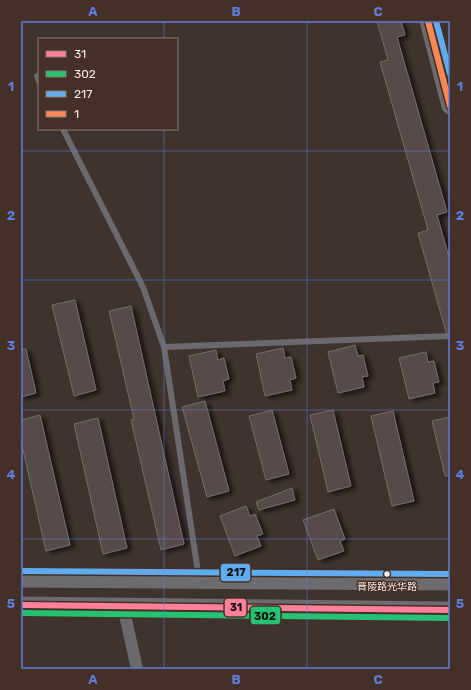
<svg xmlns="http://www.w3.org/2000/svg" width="471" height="690" font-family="Rubik,'Noto Sans SC',sans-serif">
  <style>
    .building { fill: #564c48; stroke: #766c67; filter: url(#shadow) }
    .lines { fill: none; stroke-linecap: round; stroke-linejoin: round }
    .lane { stroke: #6a6a6e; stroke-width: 6 }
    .street { stroke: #6a6a6e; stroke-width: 12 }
    .secondary { stroke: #6d6b6e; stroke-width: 17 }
    .bus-1-casing { stroke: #443027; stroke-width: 9 }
    .bus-2-casing { stroke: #443027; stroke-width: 9 }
    .bus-3-casing { stroke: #443027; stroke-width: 9 }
    .bus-4-casing { stroke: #443027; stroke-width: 9 }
    .bus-1 { stroke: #ff8098; stroke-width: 6 }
    .bus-2 { stroke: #26c172; stroke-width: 6 }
    .bus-3 { stroke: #60acee; stroke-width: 6 }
    .bus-4 { stroke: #f98a56; stroke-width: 6 }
    .grid { fill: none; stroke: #5e7cdb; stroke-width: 1; stroke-opacity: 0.55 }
    .bus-dot { fill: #f7e9e3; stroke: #443027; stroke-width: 1.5 }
    .labels { text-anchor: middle; stroke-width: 3; stroke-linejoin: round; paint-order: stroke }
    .bus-label { font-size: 10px; fill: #f7e9e3; stroke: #443027 }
    .line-badge { stroke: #443027; stroke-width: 1.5 }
    .pale-badge-label { font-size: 11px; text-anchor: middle; font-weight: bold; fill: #111 }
    .neatline { fill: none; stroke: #5e7cdb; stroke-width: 1.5 }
    .grid-label { font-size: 13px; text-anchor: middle; font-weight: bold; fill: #5e7cdb }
  </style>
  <defs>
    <filter id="shadow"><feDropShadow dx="4.5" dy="2.5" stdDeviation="2" flood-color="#0009"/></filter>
  </defs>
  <rect width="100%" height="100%" fill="#3e332d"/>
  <!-- building -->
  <g class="building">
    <path d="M377 21H401L405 35 397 37 447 212 437 215 450 261V332H446L418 233 428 230 380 62 388 60Z"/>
    <path d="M75 300 96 390 74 396 52 305Z"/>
    <path d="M131 306 184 544 161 550 131 420 134 419 109 311Z"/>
    <path d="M355 345 358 356 363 355 368 376 362 377 364 387 338 393 328 352Z"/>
    <path d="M283 348 285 358 291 357 296 378 290 380 292 390 265 396 256 354Z"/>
    <path d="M21 349H26L36 393 21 397Z"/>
    <path d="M216 350 218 360 224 358 229 379 223 381 225 391 198 397 189 356Z"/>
    <path d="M426 352 428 362 434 361 439 382 433 383 435 393 409 399 399 358Z"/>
    <path d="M205 401 229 491 207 497 182 407Z"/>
    <path d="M272 410 289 474 266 480 249 416Z"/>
    <path d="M333 410 351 486 328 492 310 415Z"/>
    <path d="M393 411 414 501 392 506 371 416Z"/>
    <path d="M40 415 70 545 46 551 21 441V420Z"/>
    <path d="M450 417V476H445L432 421Z"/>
    <path d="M98 418 127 548 103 554 74 424Z"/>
    <path d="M292 488 295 500 259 510 256 502Z"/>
    <path d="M246 506 250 516 255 514 263 534 257 536 261 546 235 556 220 516Z"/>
    <path d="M334 509 345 539 340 541 344 551 318 560 303 520Z"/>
  </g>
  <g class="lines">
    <!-- lane -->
    <g class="lane">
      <path d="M37 76 39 81"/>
      <path d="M63 129 143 287 164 347 199 579"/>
      <path d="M164 347 450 336"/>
    </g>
    <!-- street -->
    <path class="street" d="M123 606 137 669"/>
    <!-- secondary -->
    <g class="secondary">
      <path d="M428 21 450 106"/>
      <path d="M21 579 450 582"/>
      <path d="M21 605 450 610"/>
    </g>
    <defs>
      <path id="bus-1" d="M21 605 450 610"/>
      <path id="bus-2" d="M21 613 450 618"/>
      <g id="bus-3">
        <path d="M436 21 450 74"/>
        <path d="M21 571 450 574"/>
      </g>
      <path id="bus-4" d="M428 21 450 106"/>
    </defs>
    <!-- bus-1 casing -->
    <use href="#bus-1" class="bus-1-casing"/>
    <!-- bus-2 casing -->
    <use href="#bus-2" class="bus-2-casing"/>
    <!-- bus-3 casing -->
    <use href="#bus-3" class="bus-3-casing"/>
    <!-- bus-4 casing -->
    <use href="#bus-4" class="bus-4-casing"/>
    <!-- bus-1 -->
    <use href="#bus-1" class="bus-1"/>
    <!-- bus-2 -->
    <use href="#bus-2" class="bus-2"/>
    <!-- bus-3 -->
    <use href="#bus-3" class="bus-3"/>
    <!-- bus-4 -->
    <use href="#bus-4" class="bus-4"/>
  </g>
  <!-- grid -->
  <path class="grid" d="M164 21V39M307 21V669M164 129V669M21 151H450M21 280H450M21 410H450M21 539H450"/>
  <!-- markers -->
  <circle class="bus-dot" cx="387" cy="574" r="3.5"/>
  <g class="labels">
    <!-- bus labels -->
    <g class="bus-label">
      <text x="387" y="590">晋陵路光华路</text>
    </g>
  </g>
  <g class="line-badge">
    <rect x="220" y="563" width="31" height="19" rx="4" fill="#60acee"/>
    <rect x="224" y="598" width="23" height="19" rx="4" fill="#ff8098"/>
    <rect x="250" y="606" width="31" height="19" rx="4" fill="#26c172"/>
  </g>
  <g class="pale-badge-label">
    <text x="236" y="576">217</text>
    <text x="236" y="611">31</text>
    <text x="265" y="620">302</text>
  </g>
  <!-- border -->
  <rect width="471" height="690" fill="none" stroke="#443027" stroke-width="44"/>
  <!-- legend -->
  <rect x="38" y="38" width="140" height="92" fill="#443027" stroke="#8c7a72"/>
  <rect x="46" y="51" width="20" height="6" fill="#ff8098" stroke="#8c7a72"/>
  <text x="74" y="58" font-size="12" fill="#f7e9e3">31</text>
  <rect x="46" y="71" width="20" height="6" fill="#26c172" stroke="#8c7a72"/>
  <text x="74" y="78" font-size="12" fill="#f7e9e3">302</text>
  <rect x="46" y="91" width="20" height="6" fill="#60acee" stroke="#8c7a72"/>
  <text x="74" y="98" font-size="12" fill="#f7e9e3">217</text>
  <rect x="46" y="111" width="20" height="6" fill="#f98a56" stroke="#8c7a72"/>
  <text x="74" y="118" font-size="12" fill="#f7e9e3">1</text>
  <rect x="22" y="22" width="427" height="646" class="neatline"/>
  <g class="grid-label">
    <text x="93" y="16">A</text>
    <text x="236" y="16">B</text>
    <text x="378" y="16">C</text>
    <text x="11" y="91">1</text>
    <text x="460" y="91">1</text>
    <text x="11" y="220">2</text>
    <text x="460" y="220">2</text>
    <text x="11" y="350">3</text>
    <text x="460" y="350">3</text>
    <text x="11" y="479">4</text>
    <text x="460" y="479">4</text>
    <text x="11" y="608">5</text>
    <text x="460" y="608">5</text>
    <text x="93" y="684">A</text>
    <text x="236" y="684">B</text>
    <text x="378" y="684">C</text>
  </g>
</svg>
